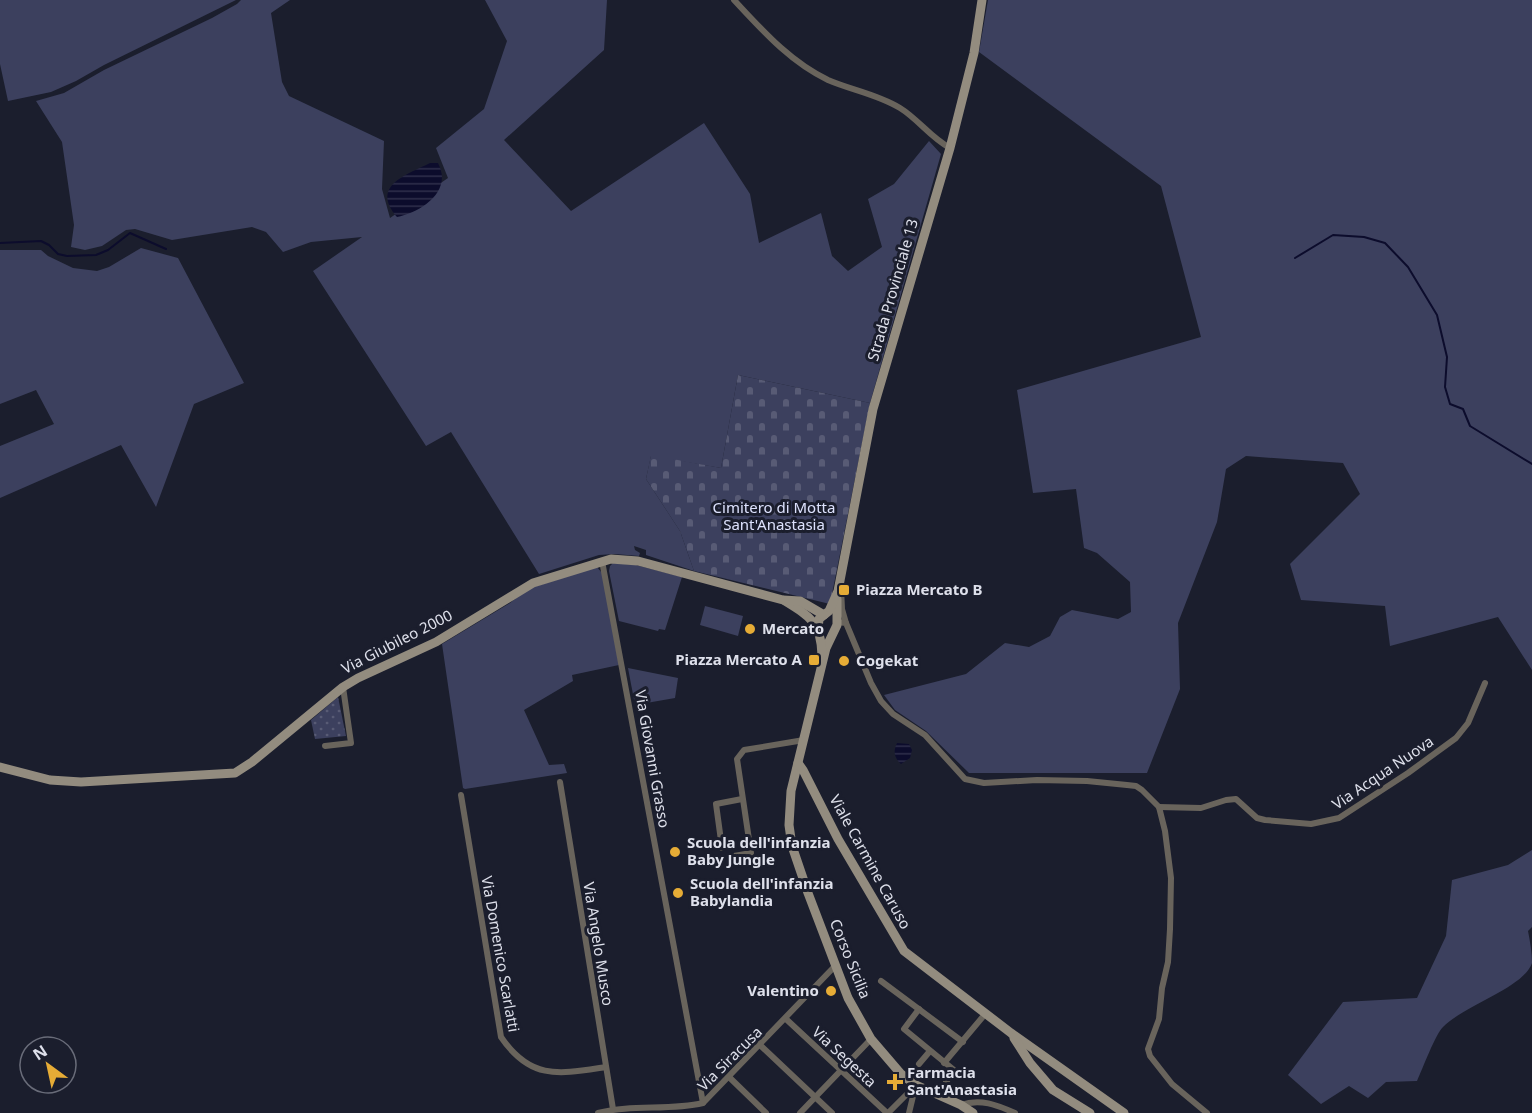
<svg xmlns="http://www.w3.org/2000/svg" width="1532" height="1113" font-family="'Noto Sans',sans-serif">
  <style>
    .grass { fill: #3c405e }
    .cemetery { fill: url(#cemetery-stones) }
    .garden { fill: url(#garden-dots) }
    .water { fill: url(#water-rules) }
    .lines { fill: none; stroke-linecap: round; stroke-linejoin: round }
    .stream { stroke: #0c0c2c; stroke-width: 2 }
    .street { stroke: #69645c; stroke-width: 6 }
    .secondary { stroke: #938c7f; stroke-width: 9 }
    .poi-dot { fill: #e6ac36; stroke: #1b1e2d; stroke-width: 2 }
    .labels { text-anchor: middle; stroke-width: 6; stroke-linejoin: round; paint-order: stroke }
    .street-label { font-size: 15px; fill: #dee0eb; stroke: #1b1e2d }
    .park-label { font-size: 15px; fill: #dde2fd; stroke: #1b1e2d }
    .poi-label { font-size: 15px; font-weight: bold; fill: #dee0eb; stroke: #1b1e2d; text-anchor: start }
  </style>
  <defs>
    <pattern id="cemetery-stones" width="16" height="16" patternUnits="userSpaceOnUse" patternTransform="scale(1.5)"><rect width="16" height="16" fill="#3c405e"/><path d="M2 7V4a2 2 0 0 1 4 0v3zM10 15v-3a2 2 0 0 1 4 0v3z" fill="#585b75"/></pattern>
    <pattern id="garden-dots" width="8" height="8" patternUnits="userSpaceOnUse" patternTransform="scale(1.5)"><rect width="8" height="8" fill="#3c405e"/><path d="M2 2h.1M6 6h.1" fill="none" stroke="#585b75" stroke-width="1.8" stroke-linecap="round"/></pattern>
    <pattern id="water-rules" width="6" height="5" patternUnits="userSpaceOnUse" patternTransform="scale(1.5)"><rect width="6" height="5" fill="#0c0c2c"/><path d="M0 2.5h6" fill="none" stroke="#2f2f4b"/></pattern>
  </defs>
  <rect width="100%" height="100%" fill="#1b1e2d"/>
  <!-- grass -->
  <g class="grass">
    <path d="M0 0H236L104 65 76 81 51 92 8 101 0 64Z"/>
    <path d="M241 0H290L271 13 282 82 289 96 384 141 382 189 390 218 448 178 436 148 484 109 507 41 485 0H607L604 50 504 140 571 211 704 123 750 194 759 243 821 213 832 256 848 271 882 247 868 199 894 184 929 141 941 154 870 403 738 375 721 468 651 456 646 479 680 531 694 571 646 555V550L634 546 635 550 640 553 639 556 615 554 599 555 539 574 451 432 426 446 313 271 362 237 311 242 283 252 266 232 252 227 172 240 135 229 126 230 102 246 85 250 71 247 74 225 62 142 36 101 64 93 104 70 212 18 237 4Z"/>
    <path d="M988 0H1532V670L1498 617 1390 646 1385 606 1301 600 1290 564 1360 494 1343 463 1246 456 1226 469 1217 522 1178 623 1180 689 1147 773H969L926 731 895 710 884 695 966 674 1005 643 1029 647 1050 636 1060 617 1072 610 1118 619 1131 612 1130 582 1097 553 1084 548 1076 489 1033 493 1017 390 1201 337 1161 186 979 52Z"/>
    <path d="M141 248 178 258 244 383 194 404 156 507 121 445 0 498V446L54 424 36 390 0 404V250H41L48 256 73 268 97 271 109 267Z"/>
    <path d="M613 563 636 565 682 577 665 630 659 629 658 631 619 621 609 571 610 566Z"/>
    <path d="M597 567 602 573 619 665 572 675 573 681 524 710 549 765 564 764 567 773 465 789 463 788 442 644 510 603 527 589Z"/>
    <path d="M705 606 743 616 738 636 700 625Z"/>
    <path d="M628 668 678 678 675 698 635 705Z"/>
    <path d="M1532 850V927L1528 931C1530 941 1532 953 1532 963 1524 988 1463 1006 1443 1027 1435 1035 1423 1068 1417 1081L1386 1082 1368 1098 1349 1086 1321 1104 1288 1075 1343 1002 1417 998 1446 936 1452 880 1508 865Z"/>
  </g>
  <!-- cemetery -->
  <path class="cemetery" d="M738 375 870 403 830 604 694 571 680 531 646 479 651 455 721 468Z"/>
  <!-- garden -->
  <path class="garden" d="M338 697 346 736 315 739 311 720Z"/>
  <!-- water -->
  <g class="water">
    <path d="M430 163H438C440 167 442 173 442 177 442 199 416 213 397 217 371 186 404 176 430 163Z"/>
    <path d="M897 743 909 744 912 750 910 758 901 764C894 758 893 751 897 743Z"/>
  </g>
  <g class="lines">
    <!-- stream -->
    <g class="stream">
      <path d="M0 243 41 241 49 245 58 254 67 256 96 255 108 250 130 233 166 249"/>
      <path d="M1295 258 1333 235 1364 237 1385 243 1408 267 1437 315 1447 357 1445 387 1450 404 1463 409 1470 426 1532 464"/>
    </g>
    <!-- street -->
    <g class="street">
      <path d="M734 0C762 30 790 62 828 80 851 90 877 94 900 108 918 119 931 138 950 148"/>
      <path d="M602 561 703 1103"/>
      <path d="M841 588 842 609 846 623"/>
      <path d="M837 622 846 623 871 683 881 701 893 714 925 735 965 779 984 783 1037 780 1087 781 1127 785 1136 786 1142 790 1159 807 1165 831 1171 878 1170 929 1168 962 1162 988 1159 1019 1148 1049 1150 1056 1172 1084 1207 1113"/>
      <path d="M325 746 351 743 343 687"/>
      <path d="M560 782 613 1109"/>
      <path d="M461 795 501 1037C531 1081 560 1074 606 1067"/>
      <path d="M1159 807 1201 808 1226 800 1236 799 1257 818 1265 820 1311 824 1339 818 1408 773 1456 738 1468 723 1485 683"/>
      <path d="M722 848 716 804 742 799"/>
      <path d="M734 856 751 853 737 759 744 750 804 740"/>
      <path d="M881 981 963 1042"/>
      <path d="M919 1009 904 1029 954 1070 946 1082"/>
      <path d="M786 1019 887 1113"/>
      <path d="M760 1045 832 1113"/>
      <path d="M944 1063 986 1013"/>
      <path d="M919 1064 930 1051"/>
      <path d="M729 1077 766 1113"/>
      <path d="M961 1105C980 1098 997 1105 1015 1113"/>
      <path d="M598 1113C632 1104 669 1111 703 1103L835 966"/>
      <path d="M800 1113 871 1039"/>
      <path d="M888 1113 916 1085"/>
      <path d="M909 1113 915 1088"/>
    </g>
    <!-- secondary -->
    <g class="secondary">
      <path d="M837 599V625L826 648 791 791 789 825 792 846 808 893 848 998 871 1039 901 1074 916 1085 961 1105 973 1113"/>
      <path d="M785 601C811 617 821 623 822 655"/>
      <path d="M818 629 819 619 829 611 838 591 873 409 950 148 974 53 982 0"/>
      <path d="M798 763 803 770 838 839 904 951 1011 1033 1124 1113"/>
      <path d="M0 767 50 780 81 782 235 773 252 762 343 687 358 678 436 642 533 583 611 559 638 561 783 600 800 601 824 615"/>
      <path d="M1014 1038 1030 1063 1053 1090 1090 1113"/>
    </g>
  </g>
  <!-- markers -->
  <g class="poi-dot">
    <rect x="838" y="584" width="12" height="12" rx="3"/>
    <circle cx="750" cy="629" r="6"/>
    <rect x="808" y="654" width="12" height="12" rx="3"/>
    <circle cx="844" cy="661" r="6"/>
    <circle cx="675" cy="852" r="6"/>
    <circle cx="678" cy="893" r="6"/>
    <circle cx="831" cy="991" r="6"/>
    <path d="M892 1073h6v6h6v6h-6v6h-6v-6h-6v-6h6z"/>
  </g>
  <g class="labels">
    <!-- street labels -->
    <g class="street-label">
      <text transform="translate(893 290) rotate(-74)" y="5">Strada Provinciale 13</text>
      <text transform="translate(397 642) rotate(-27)" y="5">Via Giubileo 2000</text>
      <text transform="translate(652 759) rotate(80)" y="5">Via Giovanni Grasso</text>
      <text transform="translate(1383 773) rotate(-34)" y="5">Via Acqua Nuova</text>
      <text transform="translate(870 862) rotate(61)" y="5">Viale Carmine Caruso</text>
      <text transform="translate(598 944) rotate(81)" y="5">Via Angelo Musco</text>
      <text transform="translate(500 954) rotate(80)" y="5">Via Domenico Scarlatti</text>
      <text transform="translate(850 959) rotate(68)" y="5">Corso Sicilia</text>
      <text transform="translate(844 1057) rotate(43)" y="5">Via Segesta</text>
      <text transform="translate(730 1059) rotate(-45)" y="5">Via Siracusa</text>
    </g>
    <!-- park labels -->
    <g class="park-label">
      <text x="774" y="513">Cimitero di Motta<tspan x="774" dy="17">Sant'Anastasia</tspan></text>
    </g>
    <!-- poi labels -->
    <g class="poi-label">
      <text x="856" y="595">Piazza Mercato B</text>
      <text x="762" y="634">Mercato</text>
      <text x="802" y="665" text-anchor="end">Piazza Mercato A</text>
      <text x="856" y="666">Cogekat</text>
      <text x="687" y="848">Scuola dell'infanzia<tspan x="687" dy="17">Baby Jungle</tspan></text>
      <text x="690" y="889">Scuola dell'infanzia<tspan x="690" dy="17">Babylandia</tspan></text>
      <text x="819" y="996" text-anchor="end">Valentino</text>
      <text x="907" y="1078">Farmacia<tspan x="907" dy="17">Sant'Anastasia</tspan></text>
    </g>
  </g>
  <!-- north arrow -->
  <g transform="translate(48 1065) rotate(327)"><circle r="28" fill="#1b1e2d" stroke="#696c79" stroke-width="1.5"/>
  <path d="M0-4.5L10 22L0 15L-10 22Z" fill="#e6ac36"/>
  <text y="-9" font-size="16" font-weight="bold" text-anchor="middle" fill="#dee0eb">N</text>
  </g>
</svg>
